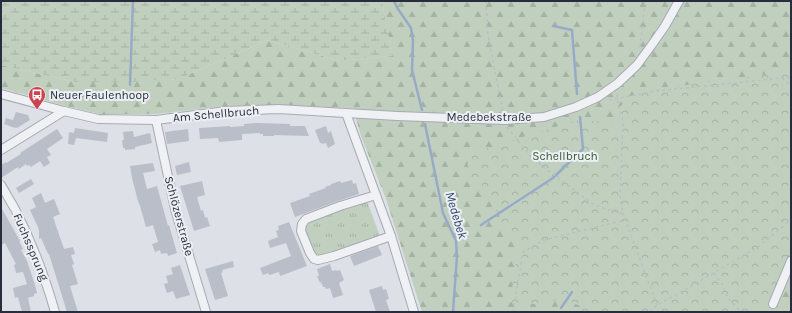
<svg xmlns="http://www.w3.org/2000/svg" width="792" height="313" font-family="Karla,sans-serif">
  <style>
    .grass { fill: url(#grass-tufts) }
    .forest { fill: url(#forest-firs) }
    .wetland { fill: url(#wetland-marsh) }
    .park { fill: url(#park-crowns) }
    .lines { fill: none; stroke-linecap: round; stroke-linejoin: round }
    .stream { stroke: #98abc6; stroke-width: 2.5 }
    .building { fill: #babec9 }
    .minor-casing { stroke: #a6aab3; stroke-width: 10 }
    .path { stroke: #bbbec5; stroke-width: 1.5; stroke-dasharray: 3 3; stroke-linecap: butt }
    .minor { stroke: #eff1f5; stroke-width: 8 }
    .labels { text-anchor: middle; stroke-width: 4; stroke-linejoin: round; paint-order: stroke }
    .poi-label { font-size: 12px; fill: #272d3c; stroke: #eceff4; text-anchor: start }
    .street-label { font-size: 12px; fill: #272d3c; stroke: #eceff4 }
    .park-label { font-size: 12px; fill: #385734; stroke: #eceff4 }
    .water-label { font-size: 13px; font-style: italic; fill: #32486f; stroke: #eceff4 }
  </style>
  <defs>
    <pattern id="grass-tufts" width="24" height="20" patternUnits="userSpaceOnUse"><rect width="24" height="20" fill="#c1d0be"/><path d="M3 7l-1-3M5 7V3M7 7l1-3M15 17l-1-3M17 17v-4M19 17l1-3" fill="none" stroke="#a6b3a4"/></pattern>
    <pattern id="forest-firs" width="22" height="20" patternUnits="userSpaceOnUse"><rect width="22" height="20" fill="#c1d0be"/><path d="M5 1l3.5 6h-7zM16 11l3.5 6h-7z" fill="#a6b3a4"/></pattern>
    <pattern id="wetland-marsh" width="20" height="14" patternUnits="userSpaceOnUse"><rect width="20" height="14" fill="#c1d0be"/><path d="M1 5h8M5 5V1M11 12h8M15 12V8" fill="none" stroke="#a6b3a4"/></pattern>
    <pattern id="park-crowns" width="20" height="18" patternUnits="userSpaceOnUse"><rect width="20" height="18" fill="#c1d0be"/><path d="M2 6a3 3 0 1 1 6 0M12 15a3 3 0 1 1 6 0" fill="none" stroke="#a6b3a4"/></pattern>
  </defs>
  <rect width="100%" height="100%" fill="#dde0e6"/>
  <!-- grass -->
  <path class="grass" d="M367 201 381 239 358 247 315 257 304 230 307 220Z"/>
  <!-- forest -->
  <path class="forest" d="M382 1H791V312H422L386 199 361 136 353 108 278 105 227 106 156 114H100L66 106 1 88V65L76 82 178 79 268 40 339 61 392 56Z"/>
  <!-- wetland -->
  <path class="wetland" d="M1 1H382L392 56 339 61 268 40 178 79 130 82H76L1 65Z"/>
  <!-- park -->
  <path class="park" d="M791 71V247L767 305 762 306 759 312H580V306L567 300H557L535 304 510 302 519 244 500 220 499 214 483 193 465 176 470 155 473 153 516 139 579 120 618 123 619 111 618 109 630 96 637 95V93L680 86Z"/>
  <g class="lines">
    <!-- stream -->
    <g class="stream">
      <path d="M394 1 398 9 411 28 413 41 412 70 422 110"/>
      <path d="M553 26 572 30 577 94"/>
      <path d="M130 85 133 1"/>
      <path d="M425 124 443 213 456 241 457 256 453 312"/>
      <path d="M481 225 553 178 583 149 580 117"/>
      <path d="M561 308 572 292"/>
    </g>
  </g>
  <!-- building -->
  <g class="building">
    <path d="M16 112 28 115 30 120 17 128 16 127 15 128 4 124 6 118 13 120Z"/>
    <path d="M256 123 290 124V126H305L309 136 274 135V136H263V134H260V133L242 134V140L231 141 219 142 218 138 200 139 199 128 230 126V127L244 126V124Z"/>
    <path d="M326 126 328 133 331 131 335 144 328 148 326 143 322 144V143H320L315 130Z"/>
    <path d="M75 128 108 133 107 142 76 138 74 145 68 144 69 132 74 133Z"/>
    <path d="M57 129 63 138 47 149 51 155 47 157 50 163 44 167 40 161 31 167 29 165 27 166 26 164 19 169 18 167 1 178V165L6 162V163L21 154 20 153Z"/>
    <path d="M188 129 189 141 167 144 165 132Z"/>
    <path d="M133 131 134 137 150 133 152 143 135 147V149L125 150V148H123L122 140H124L123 132Z"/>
    <path d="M189 162 191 172 177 175 175 166Z"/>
    <path d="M153 163 155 171 143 173 147 189 157 186 168 226 169 225 177 253 168 256 167 253 161 254 160 250 155 252 152 244 158 242 153 225 146 227 140 206 138 201 132 178 130 166Z"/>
    <path d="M31 179 34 184 19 193 16 188Z"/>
    <path d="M352 180 353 184 356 183 359 194 338 201 295 217 290 203 310 196 309 194 326 188 325 187 331 185V184L340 181 341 183Z"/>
    <path d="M202 181 205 195 197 197 201 211 203 210 205 218 207 217 210 226 194 231 180 186Z"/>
    <path d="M41 193 45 203 54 199 60 214 53 217 64 249 73 247 75 254 71 255 74 264 72 265 78 284 70 286 78 312H67L49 254H48L41 238 39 239V231L38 227 30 210 36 207 32 198Z"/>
    <path d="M1 207 20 241H19L23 249 21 250 27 261 35 285 37 293 34 294V296L28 298 31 312H22L18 297 15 298 13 288 27 284 23 272 16 273 14 265 16 264 5 243 1 245Z"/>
    <path d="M289 222 307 266 280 276 279 272 269 275 268 273 263 275 260 268 291 256 286 243 270 248 268 241 278 237 276 231 279 230 278 226Z"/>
    <path d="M378 246 382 255 354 266 350 256Z"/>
    <path d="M233 261 234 267 222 270 223 272 221 273 228 296 215 300 205 269Z"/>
    <path d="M330 264 332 271 336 270 337 271 340 270 344 280 339 283 343 295 333 298 330 288 326 289 325 287H323L321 282 320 283 317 276H319L317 269Z"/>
    <path d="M180 265 190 295 176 299 173 291 167 293 164 284 168 283 166 276 173 274 171 268Z"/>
    <path d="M382 286 383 290 386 289 389 299 386 300 390 312H376L369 290Z"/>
  </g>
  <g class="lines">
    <defs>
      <g id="minor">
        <path d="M1 94 64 111 98 119 156 120 227 111 278 109 397 116 505 120 544 117 576 107 598 97 618 83 637 65 651 46 665 26 679 1"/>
        <path d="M346 113 391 236 414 312"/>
        <path d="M156 120 175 209 206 312"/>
        <path d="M1 150 64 111"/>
        <path d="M1 185C6 193 10 201 15 209 32 242 45 277 55 312"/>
        <path d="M376 195 340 206 306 219 302 224 301 231 310 253 314 259 318 260 334 256 391 236"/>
        <path d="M773 304 791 261"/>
      </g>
    </defs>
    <!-- minor casing -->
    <use href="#minor" class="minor-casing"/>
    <!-- path -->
    <g class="path">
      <path d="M486 1 488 36 503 112"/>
      <path d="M640 47 645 1"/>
      <path d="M782 78 791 86"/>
      <path d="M617 94V98L623 122 620 198 623 214 657 305"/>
      <path d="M609 100 656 91 791 77"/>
      <path d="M507 127 533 159 594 205 623 214"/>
      <path d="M714 273 722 284 728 298 741 312"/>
      <path d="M513 312 523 252 544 240 625 220"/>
      <path d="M650 312 657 305 686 289 758 247 791 220"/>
    </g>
    <!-- minor -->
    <use href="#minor" class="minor"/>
  </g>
  <!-- icons -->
  <defs>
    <symbol id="bus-pin" viewBox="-11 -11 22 30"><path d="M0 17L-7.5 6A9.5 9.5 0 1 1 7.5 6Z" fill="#ca434d" stroke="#eceff4"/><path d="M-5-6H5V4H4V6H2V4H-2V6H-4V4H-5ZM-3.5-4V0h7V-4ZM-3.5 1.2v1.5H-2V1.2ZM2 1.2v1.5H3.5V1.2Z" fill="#fff"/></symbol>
  </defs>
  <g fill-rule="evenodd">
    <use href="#bus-pin" x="27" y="85" width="20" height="27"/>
  </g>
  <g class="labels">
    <!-- poi labels -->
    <g class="poi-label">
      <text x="50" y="99">Neuer Faulenhoop</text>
    </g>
    <!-- street labels -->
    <g class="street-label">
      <text transform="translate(216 114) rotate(-5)" y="4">Am Schellbruch</text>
      <text x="489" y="121">Medebekstraße</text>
      <text transform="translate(179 216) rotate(75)" y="4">Schlözerstraße</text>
      <text transform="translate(31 247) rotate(67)" y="4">Fuchssprung</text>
    </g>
    <!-- park labels -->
    <g class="park-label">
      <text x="565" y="160">Schellbruch</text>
    </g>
    <!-- water labels -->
    <g class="water-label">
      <text transform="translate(457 215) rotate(73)" y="5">Medebek</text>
    </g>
  </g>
  <!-- border -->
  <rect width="792" height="313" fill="none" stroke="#272d3c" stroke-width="4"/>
</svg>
